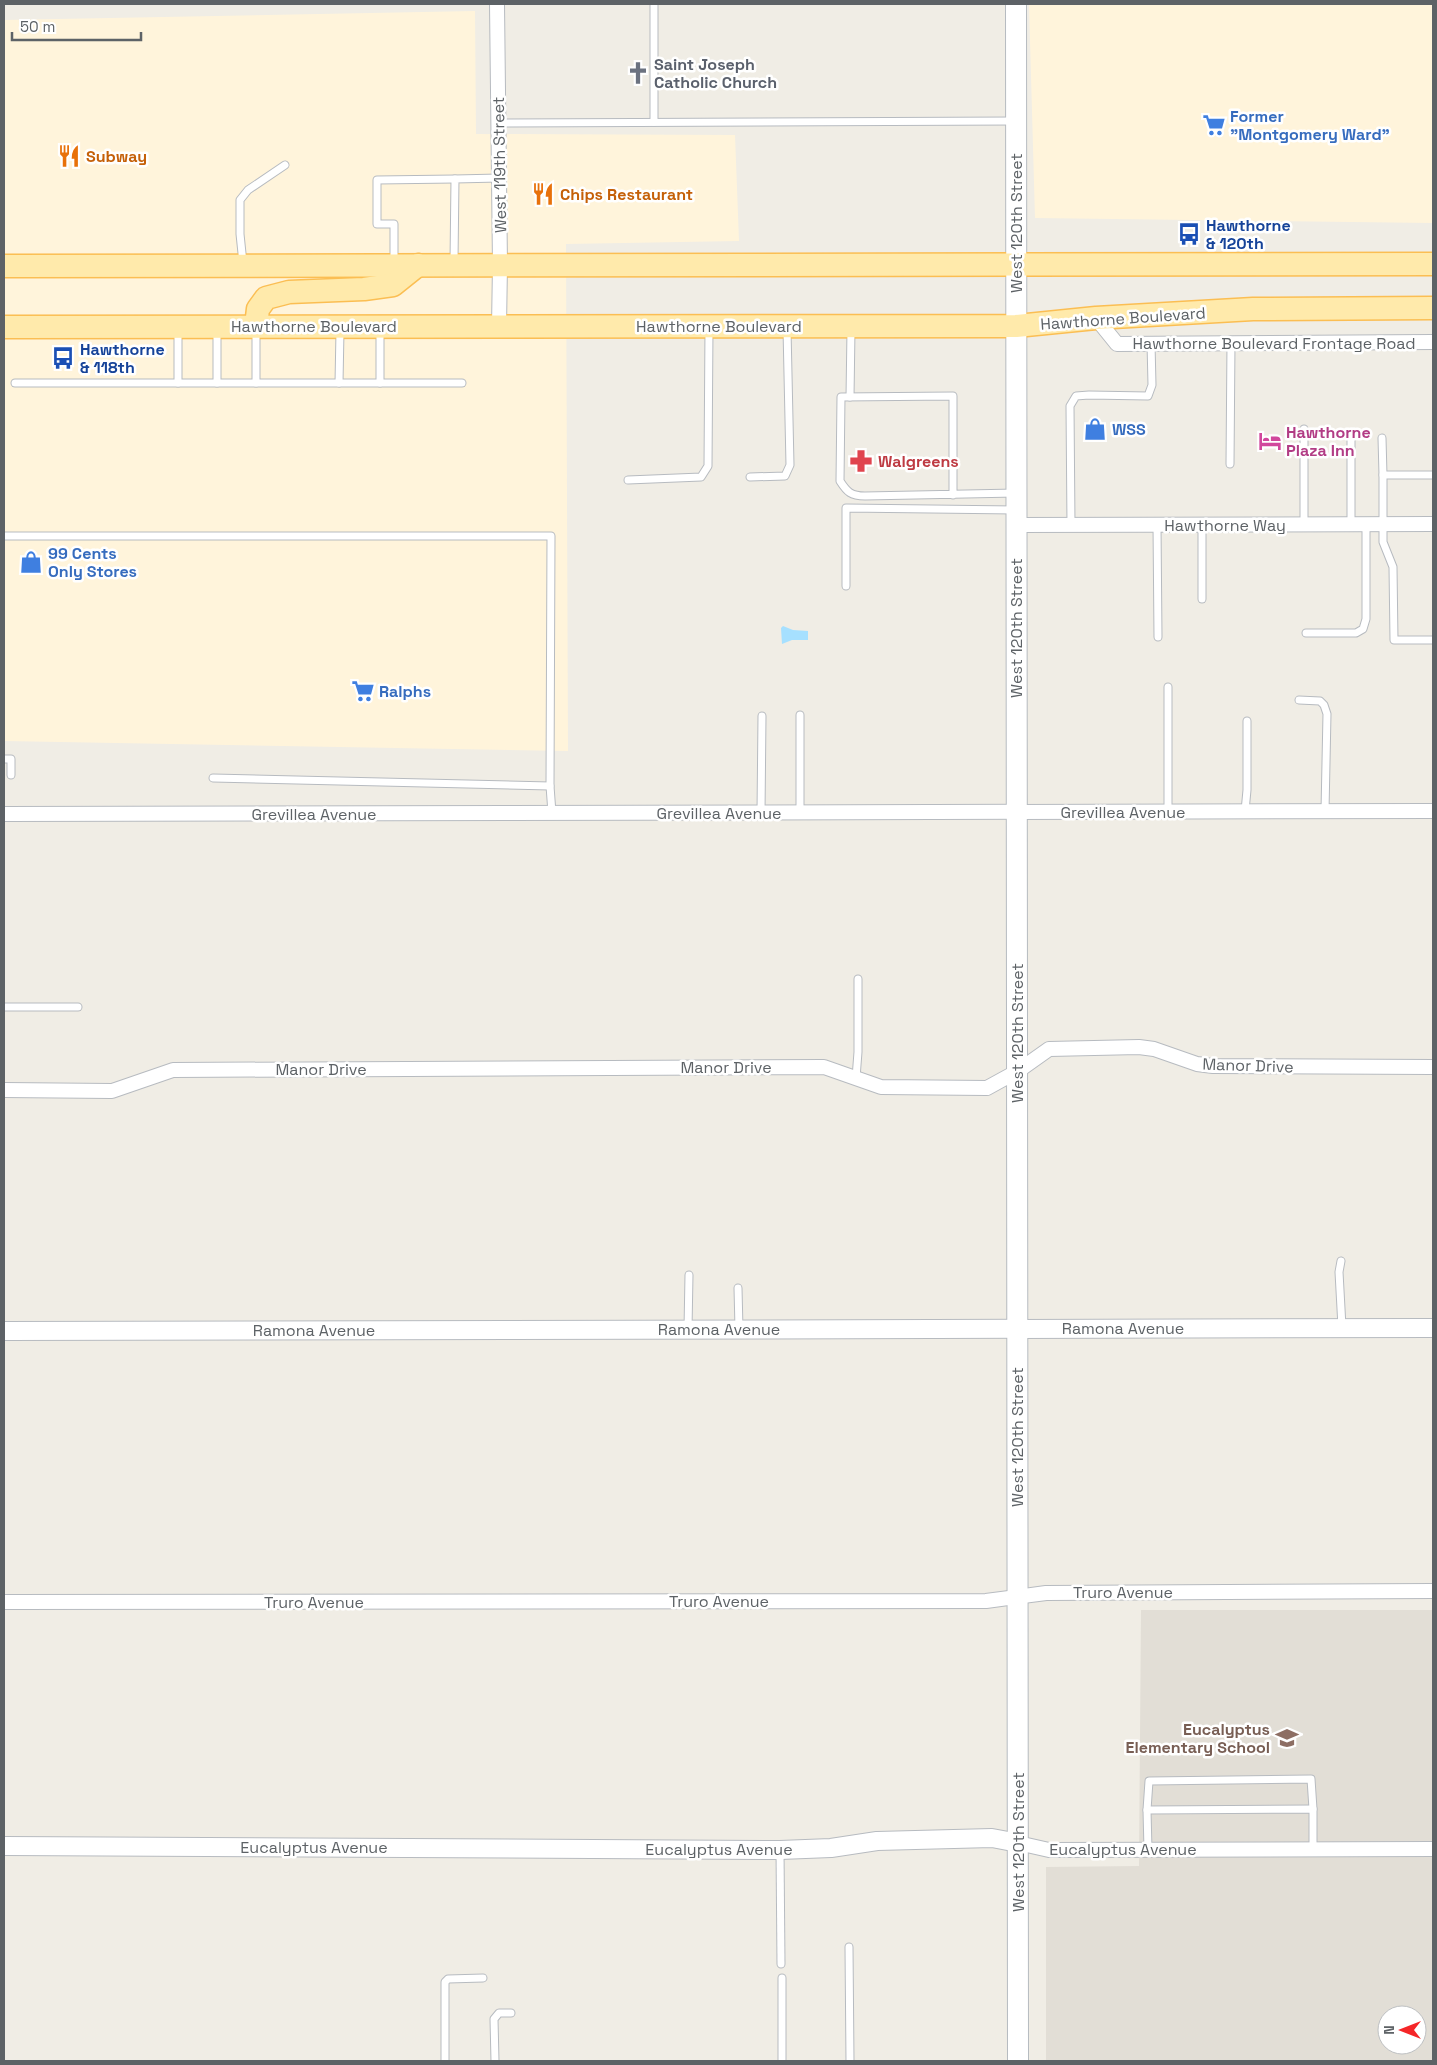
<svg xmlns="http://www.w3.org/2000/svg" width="1437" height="2065" font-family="'Space Grotesk',sans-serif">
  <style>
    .commercial { fill: #fff4db }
    .education { fill: #e2ded6; fill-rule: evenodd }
    .water { fill: #a6e0ff }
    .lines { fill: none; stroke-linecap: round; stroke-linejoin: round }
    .service-casing { stroke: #b7bbc0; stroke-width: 9 }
    .minor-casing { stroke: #b7bbc0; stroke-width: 16 }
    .tertiary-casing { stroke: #b7bbc0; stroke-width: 20 }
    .secondary-casing { stroke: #b6bbc0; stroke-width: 22 }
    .primary-casing { stroke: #fbbe53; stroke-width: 25 }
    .service { stroke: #fff; stroke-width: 7 }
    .minor { stroke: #fff; stroke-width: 14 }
    .tertiary { stroke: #fff; stroke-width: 18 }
    .secondary { stroke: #fff; stroke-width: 20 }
    .primary { stroke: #ffeaab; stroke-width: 22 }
    .labels { text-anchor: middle; stroke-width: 5; stroke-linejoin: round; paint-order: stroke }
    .worship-label { font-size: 16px; font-weight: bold; fill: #5b616d; stroke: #fff; text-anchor: start }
    .shop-label { font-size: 16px; font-weight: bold; fill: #366cbe; stroke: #fff; text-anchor: start }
    .food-label { font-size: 16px; font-weight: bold; fill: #c56008; stroke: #fff; text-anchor: start }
    .street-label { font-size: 16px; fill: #5d6266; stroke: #fff }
    .transit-label { font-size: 16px; font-weight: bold; fill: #164399; stroke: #fff; text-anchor: start }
    .hotel-label { font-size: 16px; font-weight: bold; fill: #b23c85; stroke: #fff; text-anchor: start }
    .health-label { font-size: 16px; font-weight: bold; fill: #be3a42; stroke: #fff; text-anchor: start }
    .education-label { font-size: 16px; font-weight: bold; fill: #785e54; stroke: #fff; text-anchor: end }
  </style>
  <rect width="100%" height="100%" fill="#f0ede5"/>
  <!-- commercial -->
  <g class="commercial">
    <path d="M1029 4H1433V223L1035 218Z"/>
    <path d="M475 11 476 134 735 135 739 241 566 244 568 751 4 741V20Z"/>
  </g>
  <!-- education -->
  <path class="education" d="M1141 1610H1433V2061H1046V1867L1139 1866ZM1387 2015H1417V2045H1387Z"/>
  <!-- water -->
  <path class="water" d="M783 626 793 630 808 631V640H792L782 644 781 628Z"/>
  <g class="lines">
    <defs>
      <g id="service">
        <path d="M654 4V122"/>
        <path d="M499 123 1016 121"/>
        <path d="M394 262V224H377V180L455 179"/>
        <path d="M454 262 455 179 499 178"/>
        <path d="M243 263 240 234V200L248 190 285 165"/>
        <path d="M217 331V383"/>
        <path d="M256 331V383"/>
        <path d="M380 331V383"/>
        <path d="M15 383H462"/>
        <path d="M178 383V330"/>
        <path d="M339 383 340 331"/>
        <path d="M850 397 851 330"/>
        <path d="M1304 429V525"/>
        <path d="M1351 434V524"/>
        <path d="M1382 438 1383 475"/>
        <path d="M1230 464 1231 343"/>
        <path d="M1433 475H1383V542L1393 567 1394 640H1433"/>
        <path d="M750 477 785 476 790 465 787 329"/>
        <path d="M628 480 701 477 708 466 709 329"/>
        <path d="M953 495V396L841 397 840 481C847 492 851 496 865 496L1016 493"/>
        <path d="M1071 525 1070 406 1076 396 1089 395 1148 396 1152 385 1151 343"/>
        <path d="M1157 525 1158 637"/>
        <path d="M1202 525V599"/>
        <path d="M4 536H551L550 786 552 813"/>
        <path d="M846 586V508L1016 510"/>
        <path d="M1306 633H1356L1363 629 1366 619V524"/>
        <path d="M1299 700 1320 701 1324 705 1327 714 1325 811"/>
        <path d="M800 715V813"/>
        <path d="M4 759H11V775"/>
        <path d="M213 778 550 786"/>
        <path d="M1245 811 1247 790V721"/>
        <path d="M1168 812V687"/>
        <path d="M761 813 762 716"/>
        <path d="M4 1007H78"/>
        <path d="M856 1078 858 1052V979"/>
        <path d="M1341 1261 1339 1272 1342 1327"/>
        <path d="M738 1288 739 1329"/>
        <path d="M688 1329 689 1275"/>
        <path d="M1147 1810 1149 1781 1311 1779 1313 1809"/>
        <path d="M780 1850 781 1964"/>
        <path d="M1148 1850 1147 1810 1313 1809V1850"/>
        <path d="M849 1947 850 2061"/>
        <path d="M782 1978V2061"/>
        <path d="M445 2061V1982L448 1979 483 1978"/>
        <path d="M495 2061 494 2019 499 2013H511"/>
      </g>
      <g id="minor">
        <path d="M497 4 500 265 499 326"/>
        <path d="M1096 318 1117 344 1433 342"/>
        <path d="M1016 525 1433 524"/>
        <path d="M4 814 1433 811"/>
        <path d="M4 1090 112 1091 173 1070 824 1067 881 1087 987 1088 1018 1071 1049 1049 1139 1047 1154 1049 1197 1064 1213 1066 1433 1067"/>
        <path d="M4 1602 986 1601 1046 1593 1433 1591"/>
        <path d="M1018 1843 1049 1850 1433 1849"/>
      </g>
      <g id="tertiary">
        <path d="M4 1331 1433 1328"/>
        <path d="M4 1846 780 1850 831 1848 877 1841 992 1838 1018 1843"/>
      </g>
      <path id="secondary" d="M1016 4 1018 2061"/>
      <g id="primary">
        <path d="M4 266 1433 264"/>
        <path d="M256 326 258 309 266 298 289 292 364 289 393 285 418 265"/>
        <path d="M4 327 1016 326 1096 318 1253 309 1433 308"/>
      </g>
    </defs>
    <!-- service casing -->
    <use href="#service" class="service-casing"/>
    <!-- minor casing -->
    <use href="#minor" class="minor-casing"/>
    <!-- tertiary casing -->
    <use href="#tertiary" class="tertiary-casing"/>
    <!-- secondary casing -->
    <use href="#secondary" class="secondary-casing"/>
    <!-- primary casing -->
    <use href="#primary" class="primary-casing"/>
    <!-- service -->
    <use href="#service" class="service"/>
    <!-- minor -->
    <use href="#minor" class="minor"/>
    <!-- tertiary -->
    <use href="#tertiary" class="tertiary"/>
    <!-- secondary -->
    <use href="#secondary" class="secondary"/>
    <!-- primary -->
    <use href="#primary" class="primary"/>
  </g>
  <!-- icons -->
  <defs>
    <symbol id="church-bare" viewBox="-9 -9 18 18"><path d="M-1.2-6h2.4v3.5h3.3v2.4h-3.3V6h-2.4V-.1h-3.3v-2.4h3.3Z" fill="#6b7280" stroke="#fff" stroke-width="2.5" paint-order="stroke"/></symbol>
    <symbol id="supermarket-bare" viewBox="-9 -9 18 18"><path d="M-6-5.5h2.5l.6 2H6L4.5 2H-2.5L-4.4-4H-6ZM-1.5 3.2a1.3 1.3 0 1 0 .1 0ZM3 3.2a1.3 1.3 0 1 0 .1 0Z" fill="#3f7fe0" stroke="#fff" stroke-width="2.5" paint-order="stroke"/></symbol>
    <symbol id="restaurant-bare" viewBox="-9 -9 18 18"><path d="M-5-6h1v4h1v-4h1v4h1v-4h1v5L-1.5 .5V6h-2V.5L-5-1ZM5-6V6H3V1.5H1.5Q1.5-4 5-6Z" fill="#e8710a" stroke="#fff" stroke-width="2.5" paint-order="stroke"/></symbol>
    <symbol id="bus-bare" viewBox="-9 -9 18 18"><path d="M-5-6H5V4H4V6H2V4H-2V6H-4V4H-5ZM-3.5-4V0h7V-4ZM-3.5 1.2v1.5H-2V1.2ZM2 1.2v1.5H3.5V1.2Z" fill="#1a4fb4" stroke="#fff" stroke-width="2.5" paint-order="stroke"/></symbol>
    <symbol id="shop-bare" viewBox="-9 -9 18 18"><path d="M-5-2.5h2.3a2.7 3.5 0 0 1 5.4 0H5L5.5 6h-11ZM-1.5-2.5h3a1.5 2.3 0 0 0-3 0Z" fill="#3f7fe0" stroke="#fff" stroke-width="2.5" paint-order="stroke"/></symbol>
    <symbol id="hotel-bare" viewBox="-9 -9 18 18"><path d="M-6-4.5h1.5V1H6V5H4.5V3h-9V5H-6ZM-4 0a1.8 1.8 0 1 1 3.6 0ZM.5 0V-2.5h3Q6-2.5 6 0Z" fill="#d1479c" stroke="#fff" stroke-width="2.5" paint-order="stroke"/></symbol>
    <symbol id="pharmacy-bare" viewBox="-9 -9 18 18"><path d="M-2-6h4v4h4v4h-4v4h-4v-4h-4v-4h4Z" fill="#e0444e" stroke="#fff" stroke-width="2.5" paint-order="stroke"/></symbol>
    <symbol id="school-bare" viewBox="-9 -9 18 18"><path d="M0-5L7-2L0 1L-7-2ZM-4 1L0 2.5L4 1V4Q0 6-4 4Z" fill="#8d6e63" stroke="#fff" stroke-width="2.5" paint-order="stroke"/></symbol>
  </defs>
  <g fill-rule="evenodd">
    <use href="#church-bare" x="622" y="57" width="32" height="32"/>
    <use href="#supermarket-bare" x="1198" y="109" width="32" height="32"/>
    <use href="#restaurant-bare" x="53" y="140" width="32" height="32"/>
    <use href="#restaurant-bare" x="527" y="178" width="32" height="32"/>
    <use href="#bus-bare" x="1173" y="218" width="32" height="32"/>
    <use href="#bus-bare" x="47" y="342" width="32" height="32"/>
    <use href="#shop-bare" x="1079" y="413" width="32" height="32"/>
    <use href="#hotel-bare" x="1254" y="425" width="32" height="32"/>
    <use href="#pharmacy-bare" x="845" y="445" width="32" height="32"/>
    <use href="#shop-bare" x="15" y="546" width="32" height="32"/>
    <use href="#supermarket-bare" x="347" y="675" width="32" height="32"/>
    <use href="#school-bare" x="1271" y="1722" width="32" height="32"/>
  </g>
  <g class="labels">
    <!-- worship labels -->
    <g class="worship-label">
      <text x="654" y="70">Saint Joseph<tspan x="654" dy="18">Catholic Church</tspan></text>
    </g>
    <!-- shop labels -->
    <g class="shop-label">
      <text x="1230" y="122">Former<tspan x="1230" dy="18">"Montgomery Ward"</tspan></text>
      <text x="1112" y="435">WSS</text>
      <text x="48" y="559">99 Cents<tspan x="48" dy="18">Only Stores</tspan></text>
      <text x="379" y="697">Ralphs</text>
    </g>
    <!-- food labels -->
    <g class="food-label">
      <text x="86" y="162">Subway</text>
      <text x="560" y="200">Chips Restaurant</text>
    </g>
    <!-- street labels -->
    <g class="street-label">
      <text transform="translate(499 165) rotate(-91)" y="6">West 119th Street</text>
      <text transform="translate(1016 223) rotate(-90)" y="6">West 120th Street</text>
      <text transform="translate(1123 318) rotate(-4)" y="6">Hawthorne Boulevard</text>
      <text x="314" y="332">Hawthorne Boulevard</text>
      <text x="719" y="332">Hawthorne Boulevard</text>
      <text x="1274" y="349">Hawthorne Boulevard Frontage Road</text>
      <text x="1225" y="531">Hawthorne Way</text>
      <text transform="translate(1016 628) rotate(-90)" y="6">West 120th Street</text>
      <text x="1123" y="818">Grevillea Avenue</text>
      <text x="719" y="819">Grevillea Avenue</text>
      <text x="314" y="820">Grevillea Avenue</text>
      <text transform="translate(1017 1033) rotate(-90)" y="6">West 120th Street</text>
      <text transform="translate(1248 1065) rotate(2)" y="6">Manor Drive</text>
      <text x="726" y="1073">Manor Drive</text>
      <text x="321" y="1075">Manor Drive</text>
      <text x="1123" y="1334">Ramona Avenue</text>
      <text x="719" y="1335">Ramona Avenue</text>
      <text x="314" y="1336">Ramona Avenue</text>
      <text transform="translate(1017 1437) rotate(-90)" y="6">West 120th Street</text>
      <text x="1123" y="1598">Truro Avenue</text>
      <text x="719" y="1607">Truro Avenue</text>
      <text x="314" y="1608">Truro Avenue</text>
      <text transform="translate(1018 1842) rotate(-90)" y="6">West 120th Street</text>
      <text x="314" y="1853">Eucalyptus Avenue</text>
      <text x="719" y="1855">Eucalyptus Avenue</text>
      <text x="1123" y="1855">Eucalyptus Avenue</text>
    </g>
    <!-- transit labels -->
    <g class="transit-label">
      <text x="1206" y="231">Hawthorne<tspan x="1206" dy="18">&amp; 120th</tspan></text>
      <text x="80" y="355">Hawthorne<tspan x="80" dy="18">&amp; 118th</tspan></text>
    </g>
    <!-- hotel labels -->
    <g class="hotel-label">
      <text x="1286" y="438">Hawthorne<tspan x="1286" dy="18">Plaza Inn</tspan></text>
    </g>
    <!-- health labels -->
    <g class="health-label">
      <text x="878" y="467">Walgreens</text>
    </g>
    <!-- education labels -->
    <g class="education-label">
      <text x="1270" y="1735">Eucalyptus<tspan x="1270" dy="18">Elementary School</tspan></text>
    </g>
  </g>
  <!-- border -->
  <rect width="1437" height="2065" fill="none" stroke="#5d6266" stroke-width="10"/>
  <!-- north arrow -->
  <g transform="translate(1402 2030) rotate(270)"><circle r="24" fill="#ffffff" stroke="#bec0c2"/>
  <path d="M0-4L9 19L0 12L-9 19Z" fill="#f52628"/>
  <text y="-8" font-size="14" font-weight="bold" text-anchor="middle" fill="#5d6266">N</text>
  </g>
  <!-- scale -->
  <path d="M12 32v8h129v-8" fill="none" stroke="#5d6266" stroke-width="2.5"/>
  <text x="20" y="32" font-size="15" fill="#5d6266" stroke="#ffffff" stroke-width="4" paint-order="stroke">50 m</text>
</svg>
